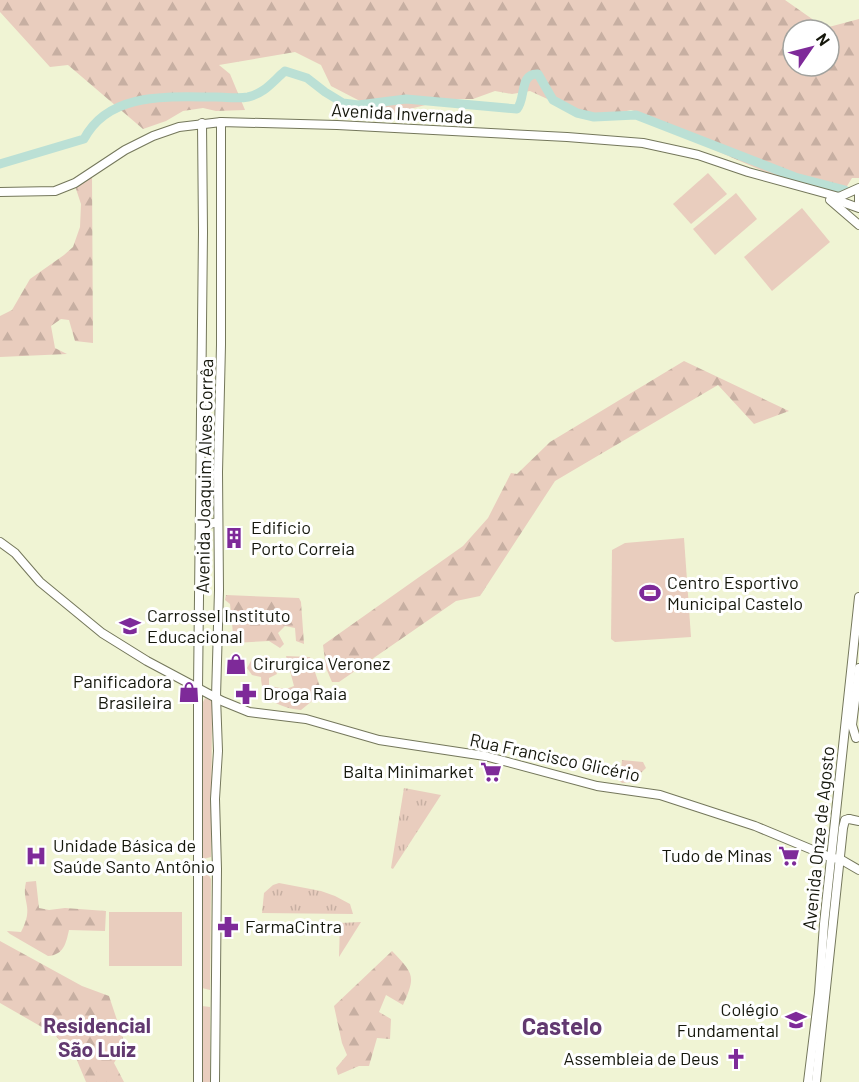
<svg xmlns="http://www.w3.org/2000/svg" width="859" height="1082" font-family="Barlow,sans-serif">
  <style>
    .green { fill: #e9cdbe }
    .forest { fill: url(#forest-firs); fill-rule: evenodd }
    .park { fill: url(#park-tufts) }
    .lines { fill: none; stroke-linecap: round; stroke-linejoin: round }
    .river { stroke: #bbe0d5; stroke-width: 9 }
    .secondary-casing { stroke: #74775b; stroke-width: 10 }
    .secondary { stroke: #fff; stroke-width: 8 }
    .labels { text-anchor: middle; stroke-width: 6; stroke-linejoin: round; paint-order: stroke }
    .street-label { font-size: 18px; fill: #15170c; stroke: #fff }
    .poi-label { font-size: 18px; fill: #15170c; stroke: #fff; text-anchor: start }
    .quarter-label { font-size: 21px; font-weight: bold; fill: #623970; stroke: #fff }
    .district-label { font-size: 24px; font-weight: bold; fill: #623970; stroke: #fff }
  </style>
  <defs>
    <pattern id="forest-firs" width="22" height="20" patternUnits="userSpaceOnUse" patternTransform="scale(1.5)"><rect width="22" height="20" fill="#e9cdbe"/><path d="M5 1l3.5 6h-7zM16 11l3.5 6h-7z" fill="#c7afa2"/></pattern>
    <pattern id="park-tufts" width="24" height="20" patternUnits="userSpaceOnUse" patternTransform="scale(1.5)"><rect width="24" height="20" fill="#e9cdbe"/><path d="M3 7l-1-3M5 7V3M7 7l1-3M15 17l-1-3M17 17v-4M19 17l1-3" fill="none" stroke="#c7afa2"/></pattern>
  </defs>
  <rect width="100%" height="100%" fill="#f0f4d4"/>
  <!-- green -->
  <g class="green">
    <path d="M708 173 727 194 691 224 673 204Z"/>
    <path d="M736 193 757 219 715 255 693 229Z"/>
    <path d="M802 208 830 242 772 291 744 257Z"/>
    <path d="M684 538 691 637 615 642 611 639 612 550 625 543Z"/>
    <path d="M205 698 212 701 211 857 203 859 201 857V706Z"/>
    <path d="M201 874H208L211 879 210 990 202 988Z"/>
    <rect x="109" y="912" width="73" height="54"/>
    <path d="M202 1006 210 1007V1082H202Z"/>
  </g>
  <!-- forest -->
  <g class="forest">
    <path d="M0 0H785L825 28 859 19V178H852L847 186 835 191 779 178 694 141 650 116 631 110 591 119 530 91 512 94 495 91 473 99H448L387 115 331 86 321 65 295 52 219 65 230 74 245 110 216 111 203 108 183 111 166 121 143 129 68 65 50 67 0 12ZM793 30H829V66H793Z"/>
    <path d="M92 177 93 343 75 341 69 320 61 319 51 326 55 348 67 354 0 357V316L12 310 30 279 64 255 73 247 80 227 81 204 75 186Z"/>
    <path d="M684 361 789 411 754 424 718 385 555 481 480 596 456 601 339 682H332L326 668 323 645 463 546 488 518 511 473 517 474 550 442Z"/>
    <path d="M226 595 299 598 301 602 304 644 296 641 295 628 285 626 278 633 284 644 280 648 269 641 234 643 230 604 225 600Z"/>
    <path d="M257 656 270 657 277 674 269 678V686L286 689 294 686 286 656 310 657 322 693 301 710C281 708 261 700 261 677L252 675 247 668 252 659Z"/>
    <path d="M36 881 39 908 49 910 65 908 106 911 105 931 69 930C66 943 64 955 48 956L10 934 7 931 21 932C35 906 21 903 26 882Z"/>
    <path d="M0 941 82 986 109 996 125 1044 114 1063 124 1082H86L76 1058 54 1034 0 1003Z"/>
    <path d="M392 951C414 974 416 976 403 1005L386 995 379 1012 391 1019 390 1039 377 1038 369 1066H359L338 1075 336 1068 347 1055 342 1043 334 1006Z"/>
  </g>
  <!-- park -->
  <g class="park">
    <path d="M622 760 643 762 646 768 631 782 622 783 620 781Z"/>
    <path d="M404 788 441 795 393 869 391 868Z"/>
    <path d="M279 883 321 891 335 896 350 904 353 914 262 913 264 893 273 885Z"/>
    <path d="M361 922 339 957 340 923Z"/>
  </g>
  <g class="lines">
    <!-- river -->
    <path class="river" d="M0 164 84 139C109 91 169 97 216 97 226 97 238 99 248 97 265 93 272 82 285 71L307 78 325 92 343 103 358 105 406 99 517 109C526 99 519 73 538 74L553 100 577 113 594 117 636 115 795 177 845 190"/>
    <defs>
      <g id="secondary">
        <path d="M0 192 55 191 75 183 125 150 153 136 179 127 221 122 337 125 567 137 643 143 698 155 748 172 839 197 859 188"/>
        <path d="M859 193V202"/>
        <path d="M831 198 859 208"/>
        <path d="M830 200 859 225"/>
        <path d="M201 526 218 522"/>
        <path d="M0 542 15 553 40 582 102 633 147 661 222 701 249 712 306 719 379 740 485 756 597 786 660 795 755 826 832 858 840 859 859 870"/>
        <path d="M856 738 852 725 859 668"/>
        <path d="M849 819 859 821"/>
        <path d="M198 1082V689L203 232 202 123"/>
        <path d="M215 1082 217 869 215 799 218 751 216 697 219 590 218 472 221 345V122"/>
        <path d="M808 1082 819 993 824 924 859 597"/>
        <path d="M816 1082 843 828 845 820 849 819"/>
      </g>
    </defs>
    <!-- secondary casing -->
    <use href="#secondary" class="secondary-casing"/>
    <!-- secondary -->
    <use href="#secondary" class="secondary"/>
  </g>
  <!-- icons -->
  <defs>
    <symbol id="building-bare" viewBox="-9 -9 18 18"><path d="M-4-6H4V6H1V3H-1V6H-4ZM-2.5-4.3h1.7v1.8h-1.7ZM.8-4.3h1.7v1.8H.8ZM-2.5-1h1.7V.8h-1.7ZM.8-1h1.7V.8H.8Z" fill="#7e2a99" stroke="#fff" stroke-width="2.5" paint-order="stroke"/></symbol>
    <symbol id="stadium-bare" viewBox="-9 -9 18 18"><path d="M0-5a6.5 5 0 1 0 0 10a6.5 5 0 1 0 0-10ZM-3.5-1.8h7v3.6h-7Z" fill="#7e2a99" stroke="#fff" stroke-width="2.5" paint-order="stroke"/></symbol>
    <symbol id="school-bare" viewBox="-9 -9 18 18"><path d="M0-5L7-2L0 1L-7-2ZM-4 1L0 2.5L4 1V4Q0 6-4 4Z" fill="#7e2a99" stroke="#fff" stroke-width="2.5" paint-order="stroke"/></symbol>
    <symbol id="shop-bare" viewBox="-9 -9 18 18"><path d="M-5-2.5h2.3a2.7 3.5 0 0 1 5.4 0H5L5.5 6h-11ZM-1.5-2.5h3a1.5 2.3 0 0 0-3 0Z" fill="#7e2a99" stroke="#fff" stroke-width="2.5" paint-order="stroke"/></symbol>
    <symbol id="pharmacy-bare" viewBox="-9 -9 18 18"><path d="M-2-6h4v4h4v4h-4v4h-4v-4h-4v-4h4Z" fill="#7e2a99" stroke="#fff" stroke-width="2.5" paint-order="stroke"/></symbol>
    <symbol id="supermarket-bare" viewBox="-9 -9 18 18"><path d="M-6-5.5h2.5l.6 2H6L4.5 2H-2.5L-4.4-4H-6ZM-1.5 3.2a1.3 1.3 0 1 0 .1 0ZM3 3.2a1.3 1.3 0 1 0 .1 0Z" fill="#7e2a99" stroke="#fff" stroke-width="2.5" paint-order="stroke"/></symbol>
    <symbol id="hospital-bare" viewBox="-9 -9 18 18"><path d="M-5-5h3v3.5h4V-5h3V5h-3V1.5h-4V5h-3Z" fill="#7e2a99" stroke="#fff" stroke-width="2.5" paint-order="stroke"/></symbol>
    <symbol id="church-bare" viewBox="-9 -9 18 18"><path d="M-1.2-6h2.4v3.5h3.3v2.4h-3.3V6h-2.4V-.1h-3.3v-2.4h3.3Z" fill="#7e2a99" stroke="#fff" stroke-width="2.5" paint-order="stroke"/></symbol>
  </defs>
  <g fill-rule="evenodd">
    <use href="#building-bare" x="219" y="523" width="30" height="30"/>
    <use href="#stadium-bare" x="635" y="578" width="30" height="30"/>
    <use href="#school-bare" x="115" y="611" width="30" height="30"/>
    <use href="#shop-bare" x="221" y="649" width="30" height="30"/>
    <use href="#shop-bare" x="174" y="677" width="30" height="30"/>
    <use href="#pharmacy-bare" x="231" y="679" width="30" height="30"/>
    <use href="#supermarket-bare" x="476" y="757" width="30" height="30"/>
    <use href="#hospital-bare" x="21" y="841" width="30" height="30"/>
    <use href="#supermarket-bare" x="774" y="841" width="30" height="30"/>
    <use href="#pharmacy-bare" x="213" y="912" width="30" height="30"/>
    <use href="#school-bare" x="781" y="1005" width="30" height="30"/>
    <use href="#church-bare" x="721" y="1044" width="30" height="30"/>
  </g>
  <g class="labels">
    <!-- street labels -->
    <g class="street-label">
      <text transform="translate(402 114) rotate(3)" y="6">Avenida Invernada</text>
      <text transform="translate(205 476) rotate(-89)" y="6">Avenida Joaquim Alves Corrêa</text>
      <text transform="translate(555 758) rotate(12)" y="6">Rua Francisco Glicério</text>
      <text transform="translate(819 838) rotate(-84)" y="6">Avenida Onze de Agosto</text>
    </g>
    <!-- poi labels -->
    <g class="poi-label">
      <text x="251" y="534">Edificio<tspan x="251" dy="21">Porto Correia</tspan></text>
      <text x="667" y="589">Centro Esportivo<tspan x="667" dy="21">Municipal Castelo</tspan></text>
      <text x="147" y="622">Carrossel Instituto<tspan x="147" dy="21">Educacional</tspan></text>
      <text x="253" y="670">Cirurgica Veronez</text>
      <text x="172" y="688" text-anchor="end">Panificadora<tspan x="172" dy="21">Brasileira</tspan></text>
      <text x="263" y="700">Droga Raia</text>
      <text x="474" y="778" text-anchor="end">Balta Minimarket</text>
      <text x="53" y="852">Unidade Básica de<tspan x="53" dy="21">Saúde Santo Antônio</tspan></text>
      <text x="772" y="862" text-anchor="end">Tudo de Minas</text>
      <text x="245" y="933">FarmaCintra</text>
      <text x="779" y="1016" text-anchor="end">Colégio<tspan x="779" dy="21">Fundamental</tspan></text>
      <text x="719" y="1065" text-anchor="end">Assembleia de Deus</text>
    </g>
    <!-- quarter labels -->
    <g class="quarter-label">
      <text x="97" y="1033">Residencial<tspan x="97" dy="24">São Luiz</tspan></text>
    </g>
    <!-- district labels -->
    <g class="district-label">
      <text x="562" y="1035">Castelo</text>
    </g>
  </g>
  <!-- north arrow -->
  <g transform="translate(811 48) rotate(55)"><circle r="28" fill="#ffffff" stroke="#a1a29e" stroke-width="1.5"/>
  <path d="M0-4.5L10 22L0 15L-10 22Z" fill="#7e2a99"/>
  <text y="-9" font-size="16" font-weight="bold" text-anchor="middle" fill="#15170c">N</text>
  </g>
</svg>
